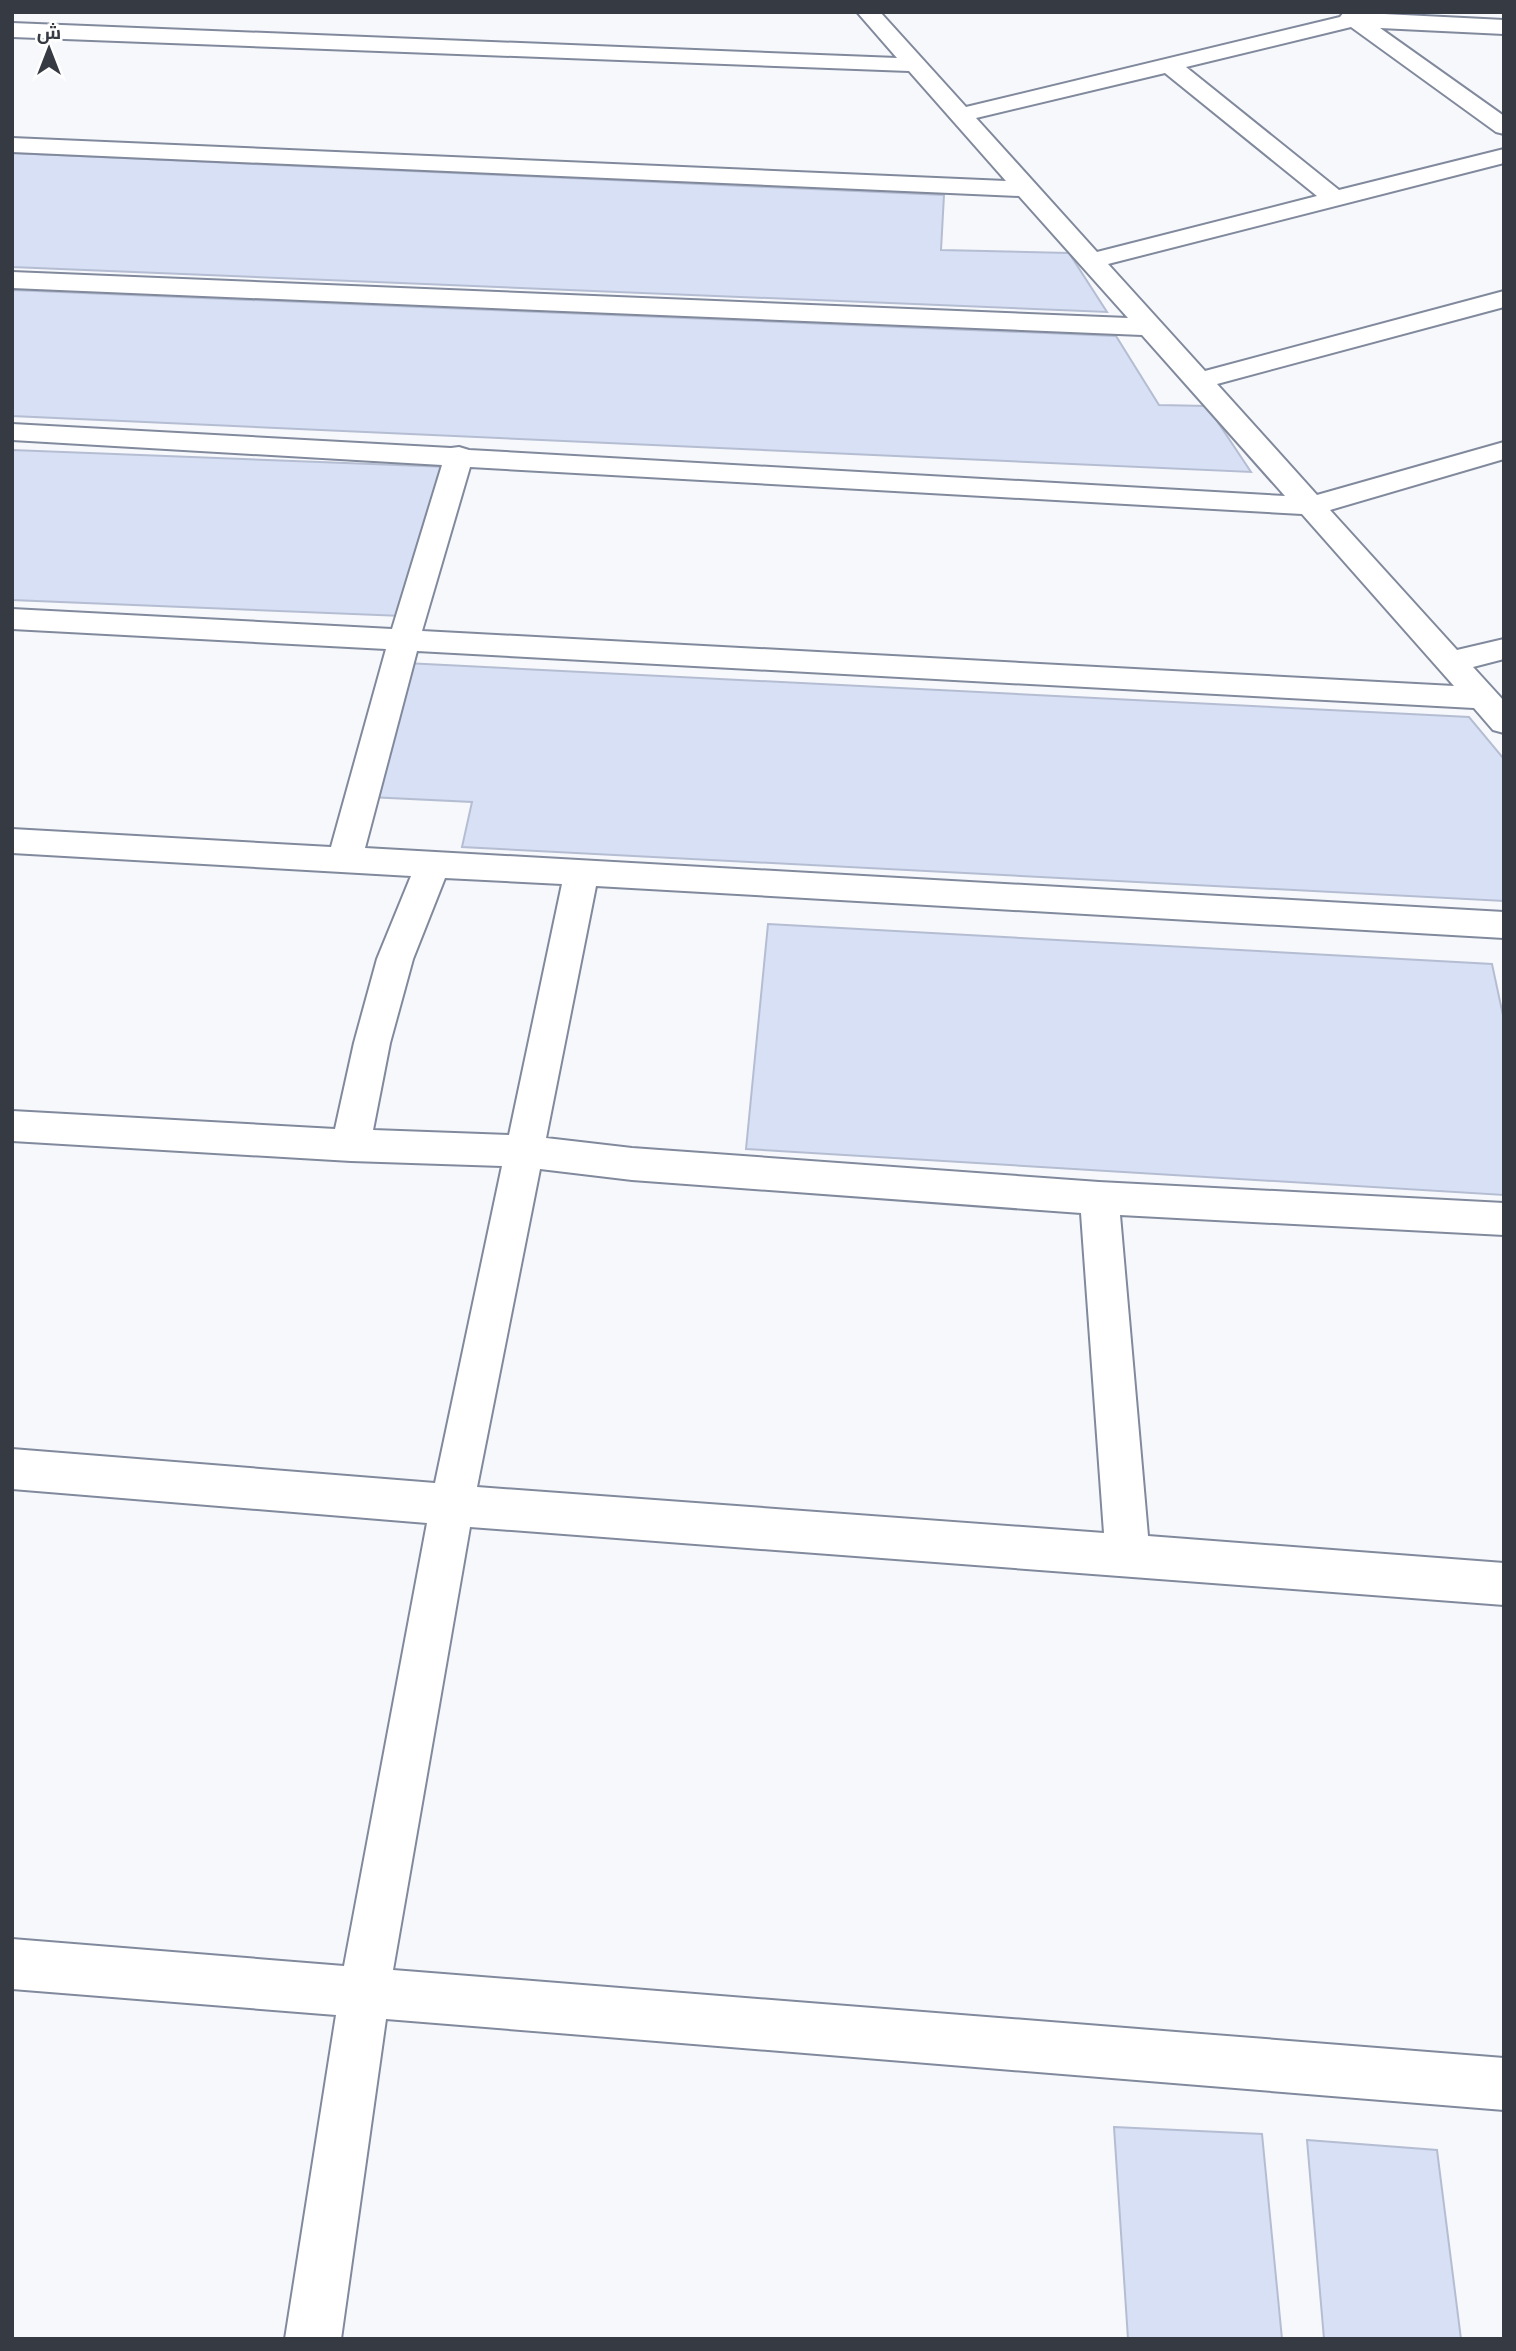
<svg xmlns="http://www.w3.org/2000/svg" width="1516" height="2351" font-family="'Open Sans',Cairo,sans-serif">
  <style>
    .building { fill: #d7e0f5; stroke: #b5bdd2; stroke-width: 2 }
    .lines { fill: none; stroke-linecap: round; stroke-linejoin: round }
    .minor-casing { stroke: #81899c; stroke-width: 4 }
    .minor { fill: #fff; fill-rule: evenodd }
  </style>
  <rect width="100%" height="100%" fill="#f6f8fc"/>
  <!-- building -->
  <g class="building">
    <path d="M12 153 944 195 941 250 1069 253 1107 312 12 267Z"/>
    <path d="M12 290 1116 336 1159 405 1207 406 1251 472 12 416Z"/>
    <path d="M12 450 449 467 402 616 12 600Z"/>
    <path d="M405 663 1469 717 1504 759V901L462 847 472 802 369 797Z"/>
    <path d="M768 924 1492 964 1504 1020V1195L746 1149Z"/>
    <path d="M1114 2127 1262 2134 1282 2339H1128Z"/>
    <path d="M1307 2140 1437 2150 1461 2339H1324Z"/>
  </g>
  <g class="lines">
    <defs>
      <path id="minor" d="M857 12H880L966 107 1340 17 1344 12 1504 20V34L1380 28 1504 116V134L1496 132 1351 27 1186 67 1339 190 1504 149V163L1108 264 1205 371 1504 291V307L1217 384 1317 495 1504 442V459L1330 510 1457 650 1504 639V659L1473 667 1504 701V733L1493 730 1474 708 417 651 365 848 1504 912V938L596 886 546 1138 632 1148 1099 1182 1504 1203V1235L1120 1215 1148 1536 1504 1563V1605L470 1527 393 1970 1504 2058V2110L386 2019 341 2339H285L336 2015 12 1989V1939L344 1966 427 1523 12 1489V1449L435 1483 502 1166 351 1161 12 1141V1111L335 1129 354 1043 377 959 411 876 12 853V829L331 847 386 649 12 629V609L392 629 442 465 12 440V424L451 448 459 447 469 450 1285 496 1142 335 12 288V272L1128 318 1019 196 12 152V138L1006 181 909 71 12 37V23L897 58ZM1165 73 1317 196 1097 252 976 118ZM470 467 1302 514 1454 686 422 631ZM445 878 562 884 509 1135 373 1130 390 1043 413 959ZM540 1169 632 1180 1081 1213 1104 1533 477 1487Z"/>
    </defs>
    <!-- minor casing -->
    <use href="#minor" class="minor-casing"/>
    <!-- minor -->
    <use href="#minor" class="minor"/>
  </g>
  <!-- border -->
  <rect width="1516" height="2351" fill="none" stroke="#363a42" stroke-width="28"/>
  <!-- north arrow -->
  <g transform="translate(49 49)" stroke="#ffffff" stroke-width="5" paint-order="stroke">
  <path d="M0-5L12 26L0 18L-12 26Z" fill="#363a42"/>
  <text y="-10" font-size="19" font-weight="bold" text-anchor="middle" fill="#363a42">ش</text>
  </g>
</svg>
